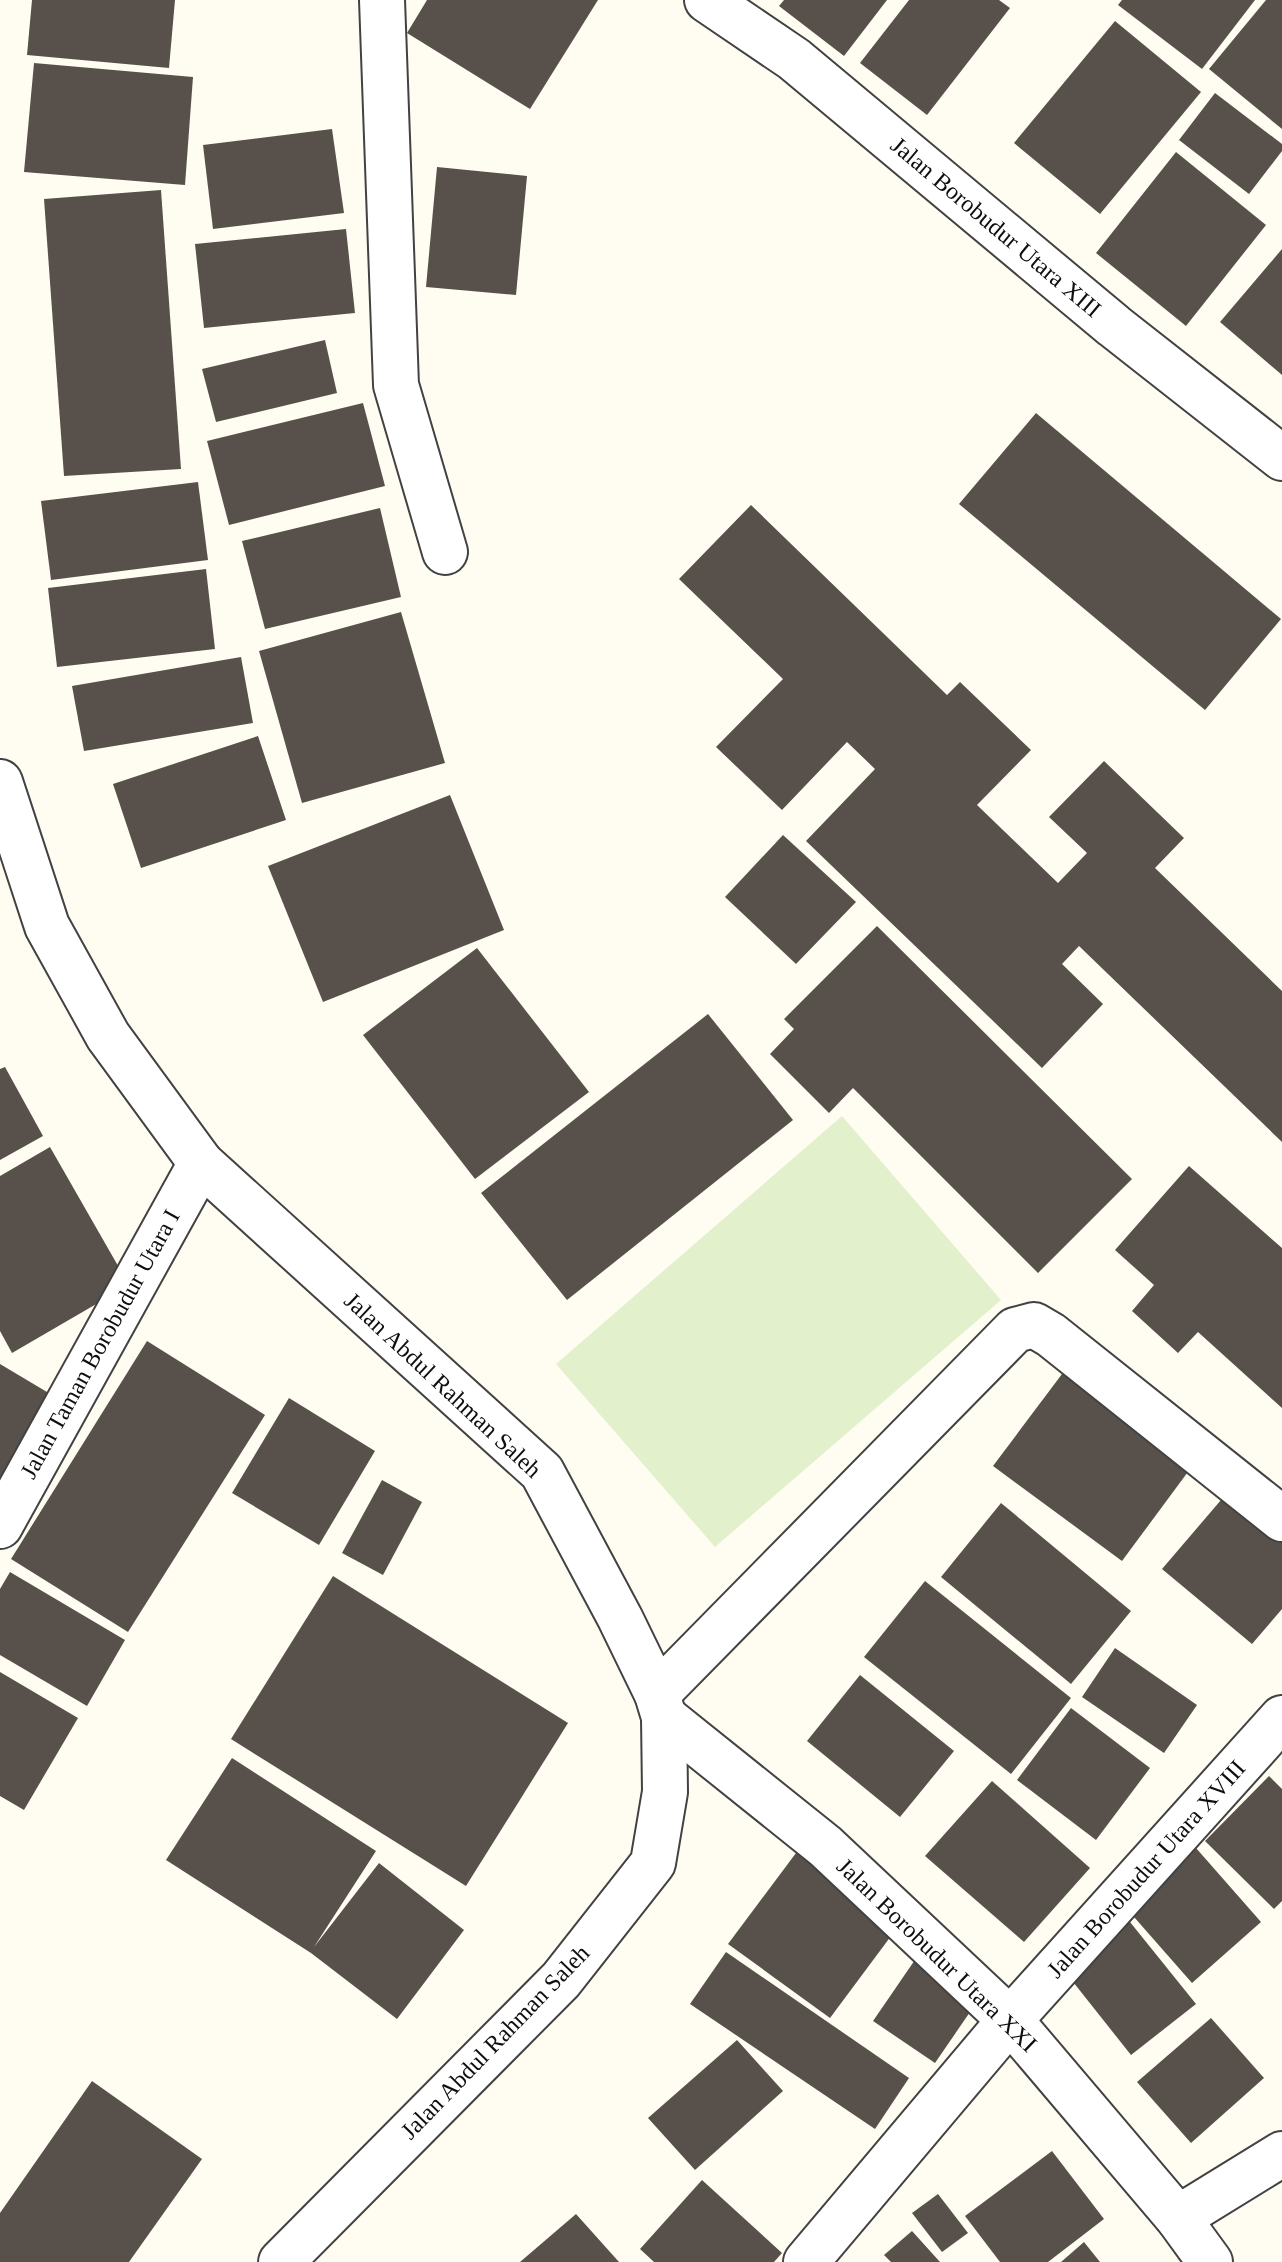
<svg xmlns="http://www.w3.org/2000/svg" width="1282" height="2262" font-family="Georgia,serif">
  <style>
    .pitch { fill: #e2f1cc }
    .building { fill: #58514b }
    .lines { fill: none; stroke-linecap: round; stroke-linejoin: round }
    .minor-casing { stroke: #424242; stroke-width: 48 }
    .tertiary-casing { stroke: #424242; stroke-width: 48 }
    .minor { stroke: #fff; stroke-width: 44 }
    .tertiary { stroke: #fff; stroke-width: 44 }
    .labels { text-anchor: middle; stroke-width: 8; stroke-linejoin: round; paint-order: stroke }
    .street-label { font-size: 24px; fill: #0f0f0f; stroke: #fff }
  </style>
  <rect width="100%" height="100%" fill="#fffdf1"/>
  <!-- pitch -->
  <path class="pitch" d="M842 1116 1001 1300 715 1547 556 1364Z"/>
  <!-- building -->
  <g class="building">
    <path d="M32 0H175L169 68 27 55Z"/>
    <path d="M427 0H598L530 109 407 33Z"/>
    <path d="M784 0H887L844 56 779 6Z"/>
    <path d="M909 0H999L1010 8 927 115 860 63Z"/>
    <path d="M1122 0H1255L1202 69 1118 5Z"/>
    <path d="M1266 0H1282V129L1209 69Z"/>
    <path d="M1115 21 1201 92 1100 214 1014 143Z"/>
    <path d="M34 63 193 77 185 185 24 172Z"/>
    <path d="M1215 93 1282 144V151L1249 194 1179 140Z"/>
    <path d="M332 129 344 213 213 229 203 145Z"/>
    <path d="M1176 152 1266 225 1186 326 1096 253Z"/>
    <path d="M437 167 527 176 516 295 426 287Z"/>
    <path d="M161 190 181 469 64 476 44 199Z"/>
    <path d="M346 229 355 313 204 328 195 244Z"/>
    <path d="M1282 249V375L1220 322Z"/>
    <path d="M325 340 337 393 216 422 202 369Z"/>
    <path d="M363 403 385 486 229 525 207 441Z"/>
    <path d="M1036 413 1281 619 1205 710 959 504Z"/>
    <path d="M198 482 208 560 51 580 41 501Z"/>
    <path d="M751 505 947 695 960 682 1031 750 977 805 1058 883 1087 853 1049 817 1104 761 1184 838 1155 868 1282 991V1142L1079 946 1062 964 1103 1004 1042 1068 806 841 875 769 847 742 782 810 716 747 783 679 679 579Z"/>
    <path d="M380 508 401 597 265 629 242 541Z"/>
    <path d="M206 569 215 649 57 667 48 588Z"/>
    <path d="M401 612 445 763 302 803 259 651Z"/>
    <path d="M241 657 253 723 84 751 72 686Z"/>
    <path d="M258 736 286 820 141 868 113 784Z"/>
    <path d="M450 795 504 930 323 1002 268 866Z"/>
    <path d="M783 835 856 902 796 964 725 897Z"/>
    <path d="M877 926 1132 1179 1038 1273 853 1088 829 1113 770 1054 794 1029 784 1019Z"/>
    <path d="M477 948 589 1092 475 1179 363 1035Z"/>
    <path d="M708 1014 793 1120 567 1300 481 1193Z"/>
    <path d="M5 1067 43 1136 0 1160V1069Z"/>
    <path d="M50 1147 129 1285 12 1353 0 1331V1176Z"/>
    <path d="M1189 1166 1282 1248V1408L1198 1332 1178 1353 1132 1311 1154 1285 1115 1250Z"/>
    <path d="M147 1341 265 1415 128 1632 11 1559Z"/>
    <path d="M0 1364 52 1395 0 1480Z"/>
    <path d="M1068 1366 1196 1461 1122 1561 993 1466Z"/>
    <path d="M289 1398 375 1451 319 1545 232 1493Z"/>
    <path d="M382 1480 422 1502 383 1575 342 1553Z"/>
    <path d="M1227 1493 1282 1539V1609L1252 1644 1162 1569Z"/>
    <path d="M1001 1503 1131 1611 1071 1684 941 1577Z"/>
    <path d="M10 1572 125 1640 87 1706 0 1655V1589Z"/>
    <path d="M333 1576 568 1723 466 1886 231 1739Z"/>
    <path d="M925 1581 1071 1698 1011 1774 864 1657Z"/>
    <path d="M1115 1648 1197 1705 1164 1753 1082 1697Z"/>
    <path d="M0 1672 78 1718 24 1810 0 1796Z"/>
    <path d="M860 1675 954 1751 900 1817 807 1741Z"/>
    <path d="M1071 1708 1150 1768 1096 1840 1017 1780Z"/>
    <path d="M232 1758 376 1851 314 1947 379 1863 464 1930 397 2019 311 1953 166 1860Z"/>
    <path d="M1269 1776 1282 1789V1901L1274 1909 1205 1841Z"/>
    <path d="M992 1781 1090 1868 1024 1942 925 1856Z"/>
    <path d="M1196 1848 1261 1922 1192 1983 1127 1909Z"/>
    <path d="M796 1853 897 1928 830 2018 728 1944Z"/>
    <path d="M1126 1917 1196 2004 1131 2055 1062 1968Z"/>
    <path d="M726 1952 909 2078 875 2129 690 2004Z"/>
    <path d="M919 1954 981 1996 935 2063 873 2021Z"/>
    <path d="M1211 2018 1264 2078 1191 2143 1137 2082Z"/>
    <path d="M737 2040 783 2091 695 2170 648 2118Z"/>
    <path d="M92 2081 202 2159 129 2262H0V2213Z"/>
    <path d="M1052 2151 1104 2219 1048 2262H1000L965 2216Z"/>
    <path d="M702 2180 782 2253 774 2262H654L640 2249Z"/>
    <path d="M938 2194 968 2233 942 2252 912 2213Z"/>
    <path d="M576 2214 619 2262H520Z"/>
    <path d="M912 2231 940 2262H891L884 2255Z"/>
    <path d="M1084 2242 1100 2262H1061Z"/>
  </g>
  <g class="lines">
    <defs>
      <g id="minor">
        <path d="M382 0 396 385 445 552"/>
        <path d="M707 0 794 59 1114 326 1282 458"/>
        <path d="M0 1526 201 1163"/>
        <path d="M657 1694 1015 1330 1034 1325 1051 1335 1282 1519"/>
        <path d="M664 1717 825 1846 1010 2020 1178 2218 1210 2262"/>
        <path d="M1178 2218 1282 2154"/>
        <path d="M806 2262 1010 2020 1282 1718"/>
      </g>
      <path id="tertiary" d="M0 782 47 926 108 1036 201 1163 542 1472 620 1618 657 1694 664 1717 665 1792 653 1863 561 1980 281 2262"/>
    </defs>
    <!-- minor casing -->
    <use href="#minor" class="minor-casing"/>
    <!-- tertiary casing -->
    <use href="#tertiary" class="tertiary-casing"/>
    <!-- minor -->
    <use href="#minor" class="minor"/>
    <!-- tertiary -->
    <use href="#tertiary" class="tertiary"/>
  </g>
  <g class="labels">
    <!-- street labels -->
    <g class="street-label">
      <text transform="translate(996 227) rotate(40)" y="8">Jalan Borobudur Utara XIII</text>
      <text transform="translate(100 1344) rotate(-61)" y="8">Jalan Taman Borobudur Utara I</text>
      <text transform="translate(443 1385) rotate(43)" y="8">Jalan Abdul Rahman Saleh</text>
      <text transform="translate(1146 1869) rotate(-48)" y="8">Jalan Borobudur Utara XVIII</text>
      <text transform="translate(937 1955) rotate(44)" y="8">Jalan Borobudur Utara XXI</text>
      <text transform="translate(495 2042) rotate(-46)" y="8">Jalan Abdul Rahman Saleh</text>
    </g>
  </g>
</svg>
